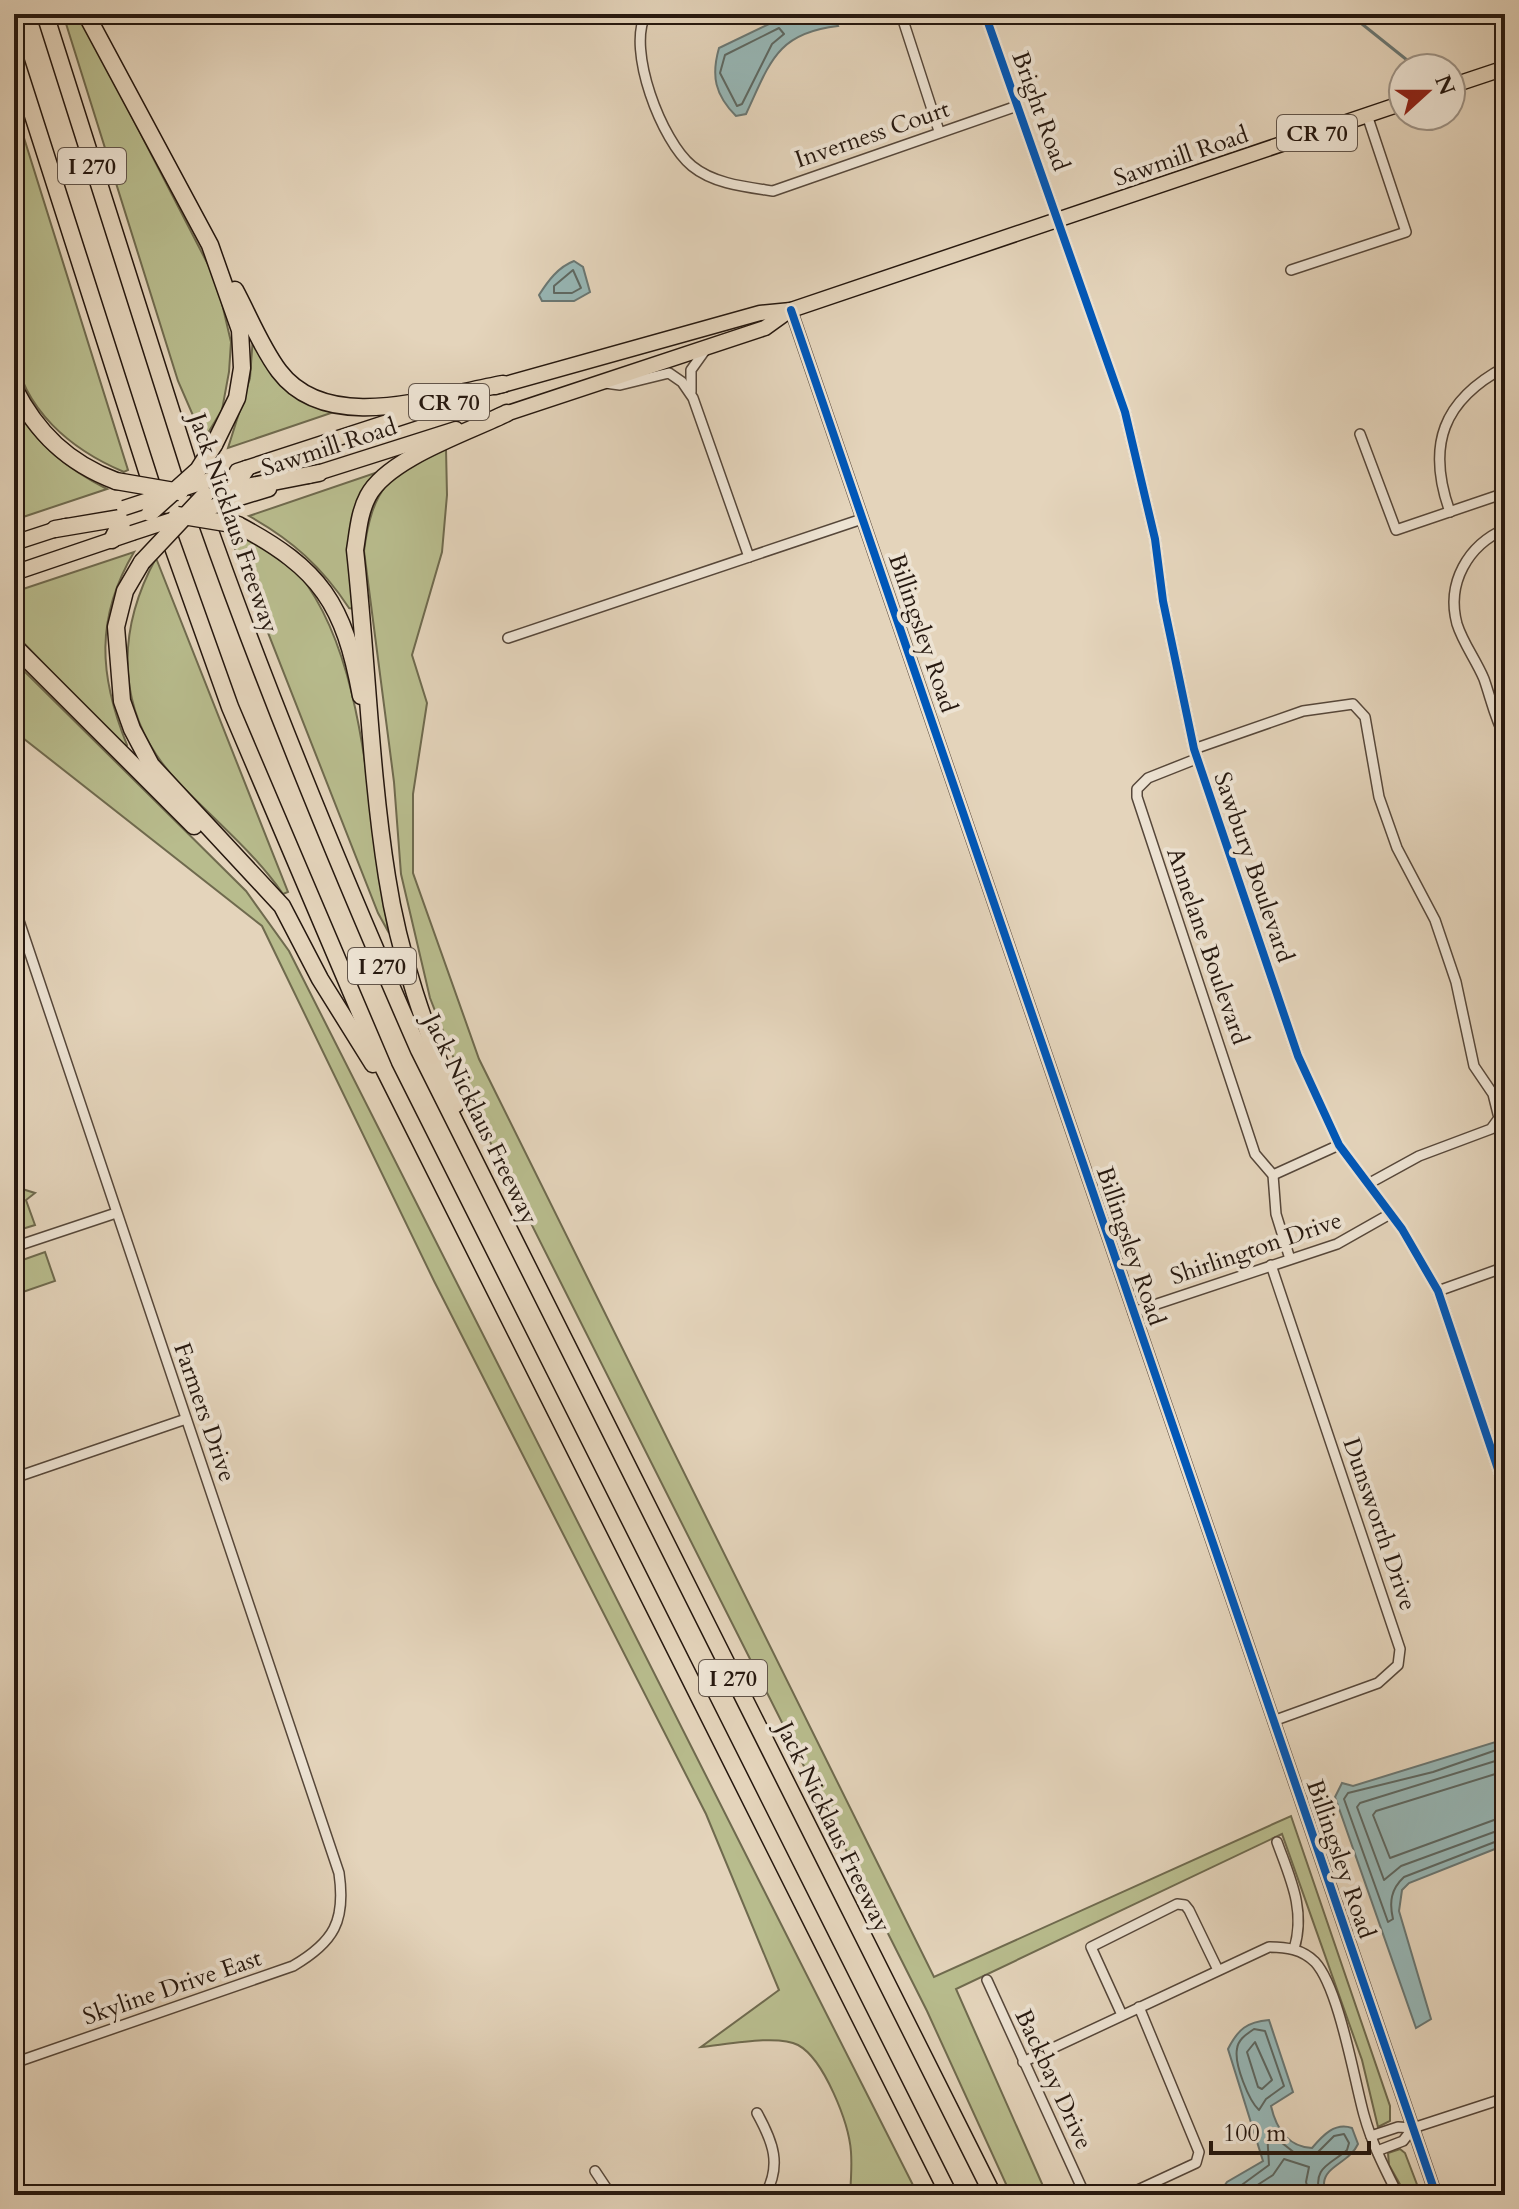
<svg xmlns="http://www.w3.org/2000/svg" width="1519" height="2209" font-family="Cardo,serif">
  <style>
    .green { fill: #b8bc8d; stroke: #6f6a4e; stroke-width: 2 }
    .water { fill: #97b7b6; stroke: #6a7773; stroke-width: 2 }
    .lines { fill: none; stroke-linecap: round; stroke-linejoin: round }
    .shore { stroke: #5e6862; stroke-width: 2 }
    .stream { stroke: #6a7773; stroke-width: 3 }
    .minor-casing { stroke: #56473a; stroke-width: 12 }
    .tertiary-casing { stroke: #56473a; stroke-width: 14 }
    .primary-casing { stroke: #26180f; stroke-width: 17 }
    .motorway-casing { stroke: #26180f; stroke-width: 19 }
    .minor { stroke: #ede3d3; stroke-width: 9 }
    .tertiary { stroke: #ede3d3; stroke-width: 11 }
    .primary { stroke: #e4d4bb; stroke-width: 14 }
    .motorway { stroke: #e4d4bb; stroke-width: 16 }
    .primary-bridge-casing { stroke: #26180f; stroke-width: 17; stroke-linecap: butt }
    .motorway-bridge-casing { stroke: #26180f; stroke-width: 19; stroke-linecap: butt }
    .primary-bridge { stroke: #e4d4bb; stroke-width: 14 }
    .motorway-bridge { stroke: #e4d4bb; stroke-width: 16 }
    .cycleway-casing { stroke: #ede3d3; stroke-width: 13 }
    .cycleway { stroke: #0057b8; stroke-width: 8 }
    .labels { text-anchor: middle; stroke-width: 8; stroke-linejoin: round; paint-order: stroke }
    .shield { fill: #ede3d3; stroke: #62554a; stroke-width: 2 }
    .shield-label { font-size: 22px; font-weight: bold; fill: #26180f }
    .street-label { font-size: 24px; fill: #26180f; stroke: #ede3d3 }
  </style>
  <rect width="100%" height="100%" fill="#e4d4bb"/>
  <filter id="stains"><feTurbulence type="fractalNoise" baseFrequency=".0025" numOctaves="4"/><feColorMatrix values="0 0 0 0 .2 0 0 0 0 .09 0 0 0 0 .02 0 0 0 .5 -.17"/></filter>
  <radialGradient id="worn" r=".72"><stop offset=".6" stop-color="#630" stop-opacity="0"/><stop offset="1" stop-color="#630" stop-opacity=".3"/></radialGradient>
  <!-- green -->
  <g class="green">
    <path d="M63 14H79L217 282 231 342 229 372 222 410 200 446 195 420 178 381Z"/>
    <path d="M14 106 128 470 124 472C72 450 22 410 14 349Z"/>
    <path d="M253 336 311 404 334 412 228 448 250 378Z"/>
    <path d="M14 407C39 446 66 468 107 489L14 520Z"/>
    <path d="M446 449 447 495 442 552 412 655 427 703 413 794V873L479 1059 934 1977 1291 1816 1390 2106V2121L1378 2127 1362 2060 1282 1834 956 1989 1047 2195H1011L927 2011 474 1110 430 998 401 874 394 782 364 551C372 490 388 471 446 449Z"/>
    <path d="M378 472C339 523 348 549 354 609L349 608C322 567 292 540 249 516Z"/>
    <path d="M233 533C256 544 283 553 299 574 370 663 367 824 389 933L378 913 234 546Z"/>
    <path d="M134 552C95 618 99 676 127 745L124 747 14 633V592Z"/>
    <path d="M156 558 288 892 283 894C254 852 214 820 179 783 116 717 114 635 156 558Z"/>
    <path d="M14 661 246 891 289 951 918 2195H850C851 2181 852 2166 851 2152 849 2123 824 2059 798 2045 778 2034 724 2045 701 2047L779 1990 706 1814 434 1281 262 926 14 731Z"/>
    <path d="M19 1188 35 1193 26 1200 35 1225 22 1229 20 1239H14V1199L20 1197Z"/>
    <path d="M45 1252 55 1281 14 1295V1263Z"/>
    <path d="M1400 2149 1405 2153 1421 2195H1406L1389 2165 1388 2153Z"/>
  </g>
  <!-- water -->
  <g class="water">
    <path d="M832 14 838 26C776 33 770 63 746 114L736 116C715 95 711 76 719 48L790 14Z"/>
    <path d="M574 261 583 267 590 292 574 301H542L539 295C548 281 558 267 574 261Z"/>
    <path d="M1505 1739V1845L1409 1883 1402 1890 1399 1911 1431 2019 1416 2028 1335 1797 1342 1783 1353 1786Z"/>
    <path d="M1269 2020 1293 2092 1271 2106C1276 2128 1288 2147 1312 2148 1323 2135 1335 2122 1352 2128L1358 2144C1350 2162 1325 2166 1324 2183 1324 2187 1326 2191 1326 2195H1218L1227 2182 1263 2161 1228 2049C1238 2029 1247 2022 1269 2020Z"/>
  </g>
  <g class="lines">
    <!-- shore -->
    <g class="shore">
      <path d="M779 28 784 34 772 44 742 104 737 106 720 73 725 55Z"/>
      <path d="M573 270 581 288 572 293H554V286Z"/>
      <path d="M1505 1747 1433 1772 1348 1793 1344 1799 1388 1922 1393 1919C1389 1902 1391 1889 1404 1877L1505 1838"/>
      <path d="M1505 1758 1360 1803 1357 1807 1384 1880 1401 1866 1505 1828"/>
      <path d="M1505 1771 1376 1811 1373 1815 1390 1858 1505 1816"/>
      <path d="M1254 2029 1265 2031 1284 2086 1266 2099 1259 2110C1249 2101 1234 2064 1237 2049 1238 2039 1247 2034 1254 2029Z"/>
      <path d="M1255 2042 1272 2080 1262 2089 1258 2087 1247 2052Z"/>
      <path d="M1228 2195 1269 2165 1267 2131 1296 2154H1316L1334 2136 1344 2134 1349 2143 1347 2150C1330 2165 1312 2167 1320 2195"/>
      <path d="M1242 2195 1273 2175 1284 2159 1309 2167 1306 2182 1310 2195"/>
    </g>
    <!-- stream -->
    <path class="stream" d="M1359 14 1362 24 1417 68"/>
    <defs>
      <g id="minor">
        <path d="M646 14C626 49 662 142 692 166 714 184 746 187 773 191L1017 106"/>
        <path d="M901 14 939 131"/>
        <path d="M985 14 1125 412 1155 539 1163 601 1194 749 1298 1056 1339 1145 1402 1229 1438 1291 1505 1490"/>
        <path d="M1291 270 1406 232 1367 115"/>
        <path d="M605 383 620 385 669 373 682 382 693 398 749 557"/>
        <path d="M691 392V370L706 349"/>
        <path d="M1360 434 1396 530 1505 493"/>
        <path d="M1450 512C1426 445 1443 400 1505 367"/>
        <path d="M1505 529C1468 545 1446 583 1457 624 1463 643 1476 660 1484 679 1491 699 1495 719 1505 737"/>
        <path d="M508 638 862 519"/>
        <path d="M1194 749 1303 711 1353 704 1365 717 1379 797 1397 848 1435 920 1456 982 1474 1066 1493 1094 1499 1118 1491 1129 1419 1156 1368 1184"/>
        <path d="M1196 759 1148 778 1137 789V797L1255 1154 1273 1175 1276 1214 1290 1259"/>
        <path d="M14 906 339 1873C346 1921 334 1942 293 1966L14 2063"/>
        <path d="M1273 1175 1339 1145"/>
        <path d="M14 1247 116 1213"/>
        <path d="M1271 1265 1400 1649 1398 1665 1378 1683 1273 1721"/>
        <path d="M1438 1291 1505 1267"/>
        <path d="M1133 1312 1337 1244 1390 1214"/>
        <path d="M14 1478 186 1419"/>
        <path d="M1277 1842C1290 1878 1306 1910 1294 1949"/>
        <path d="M987 1980 1085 2195"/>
        <path d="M1122 2015 1091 1947 1177 1904 1185 1905 1189 1910 1218 1970"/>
        <path d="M1023 2062 1269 1947C1286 1947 1302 1949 1315 1962 1339 1988 1354 2079 1364 2115 1372 2144 1385 2169 1398 2195"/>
        <path d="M1498 2100 1505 2121"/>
        <path d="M757 2113C773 2142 782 2165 765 2195"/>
        <path d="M1371 2136 1398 2127 1413 2128 1505 2098"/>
        <path d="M1377 2151 1403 2141 1413 2128"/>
        <path d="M595 2171 611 2195"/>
        <path d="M1127 2195 1196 2163 1199 2152 1139 2007"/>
      </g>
      <path id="tertiary" d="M791 310 1436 2195"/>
      <g id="primary">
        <path d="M1451 86 1505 68"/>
        <path d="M495 387 760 313 791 310 1403 103"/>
        <path d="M499 416 765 328 790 310"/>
        <path d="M237 471 449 402"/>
        <path d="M308 476 456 429"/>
        <path d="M233 500 269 489"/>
        <path d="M14 543 66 526"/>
        <path d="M14 573 132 533"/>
      </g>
      <g id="motorway">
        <path d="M45 14 196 489"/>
        <path d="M86 14 210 245 240 330 242 368 237 398 214 445"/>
        <path d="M14 56 155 496"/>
        <path d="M235 290C249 316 261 347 279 371 328 436 435 396 503 384"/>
        <path d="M14 388C37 433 68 463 116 481"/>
        <path d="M214 489 242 475 246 469"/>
        <path d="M205 495 319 473"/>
        <path d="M203 511C267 694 341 872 419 1050L993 2195"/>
        <path d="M164 522 230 707 384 1069 949 2195"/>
        <path d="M238 525C321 569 344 604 361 696"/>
        <path d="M55 529 150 513"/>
        <path d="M112 540 117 530 138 520"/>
        <path d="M142 562 125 591 116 627 122 701 132 729 151 765 282 906 320 979 373 1064"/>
        <path d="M14 646 194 826"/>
        <path d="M456 1104C426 1031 399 956 387 877 370 770 367 659 355 550 358 532 359 513 368 496 388 458 469 432 507 413"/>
      </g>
    </defs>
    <!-- minor casing -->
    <use href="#minor" class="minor-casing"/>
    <!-- tertiary casing -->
    <use href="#tertiary" class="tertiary-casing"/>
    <!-- primary casing -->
    <use href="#primary" class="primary-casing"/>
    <!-- motorway casing -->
    <use href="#motorway" class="motorway-casing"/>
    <!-- minor -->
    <use href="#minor" class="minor"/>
    <!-- tertiary -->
    <use href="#tertiary" class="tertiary"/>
    <!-- primary -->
    <use href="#primary" class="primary"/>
    <!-- motorway -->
    <use href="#motorway" class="motorway"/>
    <defs>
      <g id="primary-bridge">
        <path d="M124 508 225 475"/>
        <path d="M132 533 233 500"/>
      </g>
      <g id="motorway-bridge">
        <path d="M116 481 180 492"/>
        <path d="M150 513 198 470 214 445"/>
        <path d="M177 515 238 525"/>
        <path d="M142 562 205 495"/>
      </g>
    </defs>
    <!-- primary-bridge casing -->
    <use href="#primary-bridge" class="primary-bridge-casing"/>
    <!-- motorway-bridge casing -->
    <use href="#motorway-bridge" class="motorway-bridge-casing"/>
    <!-- primary-bridge -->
    <use href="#primary-bridge" class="primary-bridge"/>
    <!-- motorway-bridge -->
    <use href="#motorway-bridge" class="motorway-bridge"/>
    <defs>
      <g id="cycleway">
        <path d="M985 14 1125 412 1155 539 1163 601 1194 749 1298 1056 1339 1145 1402 1229 1438 1291 1505 1490"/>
        <path d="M791 310 1436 2195"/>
      </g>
    </defs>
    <!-- cycleway casing -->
    <use href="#cycleway" class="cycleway-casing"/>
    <!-- cycleway -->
    <use href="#cycleway" class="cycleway"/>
  </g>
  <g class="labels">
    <!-- shield labels -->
    <g class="shield">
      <rect x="1277" y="115" width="80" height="36" rx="6"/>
      <rect x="58" y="148" width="68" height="36" rx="6"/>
      <rect x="409" y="384" width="80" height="36" rx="6"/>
      <rect x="348" y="948" width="68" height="36" rx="6"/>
      <rect x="699" y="1660" width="68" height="36" rx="6"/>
    </g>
    <g class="shield-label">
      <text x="1317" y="141">CR 70</text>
      <text x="92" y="174">I 270</text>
      <text x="449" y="410">CR 70</text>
      <text x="382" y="974">I 270</text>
      <text x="733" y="1686">I 270</text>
    </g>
    <!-- street labels -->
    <g class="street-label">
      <text transform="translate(1041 111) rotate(70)" y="8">Bright Road</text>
      <text transform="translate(872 134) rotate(-19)" y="8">Inverness Court</text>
      <text transform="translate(1181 156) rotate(-19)" y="8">Sawmill Road</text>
      <text transform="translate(329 447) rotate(-18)" y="8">Sawmill Road</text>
      <text transform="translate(234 523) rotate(71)" y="8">Jack Nicklaus Freeway</text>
      <text transform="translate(923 633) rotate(71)" y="8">Billingsley Road</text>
      <text transform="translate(1254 867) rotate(71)" y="8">Sawbury Boulevard</text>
      <text transform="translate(1208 946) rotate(71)" y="8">Annelane Boulevard</text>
      <text transform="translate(481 1119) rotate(64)" y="8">Jack Nicklaus Freeway</text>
      <text transform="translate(1131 1246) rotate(71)" y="8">Billingsley Road</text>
      <text transform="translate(1256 1248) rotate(-19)" y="8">Shirlington Drive</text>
      <text transform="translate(205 1412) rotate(71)" y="8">Farmers Drive</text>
      <text transform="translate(1380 1524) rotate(71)" y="8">Dunsworth Drive</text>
      <text transform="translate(834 1827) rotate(64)" y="8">Jack Nicklaus Freeway</text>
      <text transform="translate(1341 1859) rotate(71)" y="8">Billingsley Road</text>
      <text transform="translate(172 1987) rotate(-19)" y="8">Skyline Drive East</text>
      <text transform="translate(1054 2079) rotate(65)" y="8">Backbay Drive</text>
    </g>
  </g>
  <!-- margin -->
  <rect width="1519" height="2209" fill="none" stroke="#e4d4bb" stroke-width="48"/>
  <rect x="16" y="16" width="1487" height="2177" fill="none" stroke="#26180f" stroke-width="4"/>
  <rect x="24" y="24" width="1471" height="2161" fill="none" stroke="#26180f" stroke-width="2"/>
  <!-- north arrow -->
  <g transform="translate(1427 92) rotate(69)"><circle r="38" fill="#ede3d3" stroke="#9d9285" stroke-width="2"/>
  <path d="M0-6L14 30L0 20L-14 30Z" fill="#8f2418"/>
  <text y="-12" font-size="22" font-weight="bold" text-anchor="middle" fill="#26180f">N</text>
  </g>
  <!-- scale -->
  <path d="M1211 2141v12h158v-12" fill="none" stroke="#26180f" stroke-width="4"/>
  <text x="1223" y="2141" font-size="24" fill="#26180f" stroke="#ede3d3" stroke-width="6" paint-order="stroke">100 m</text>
  <rect width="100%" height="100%" filter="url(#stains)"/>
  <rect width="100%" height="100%" fill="url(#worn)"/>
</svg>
